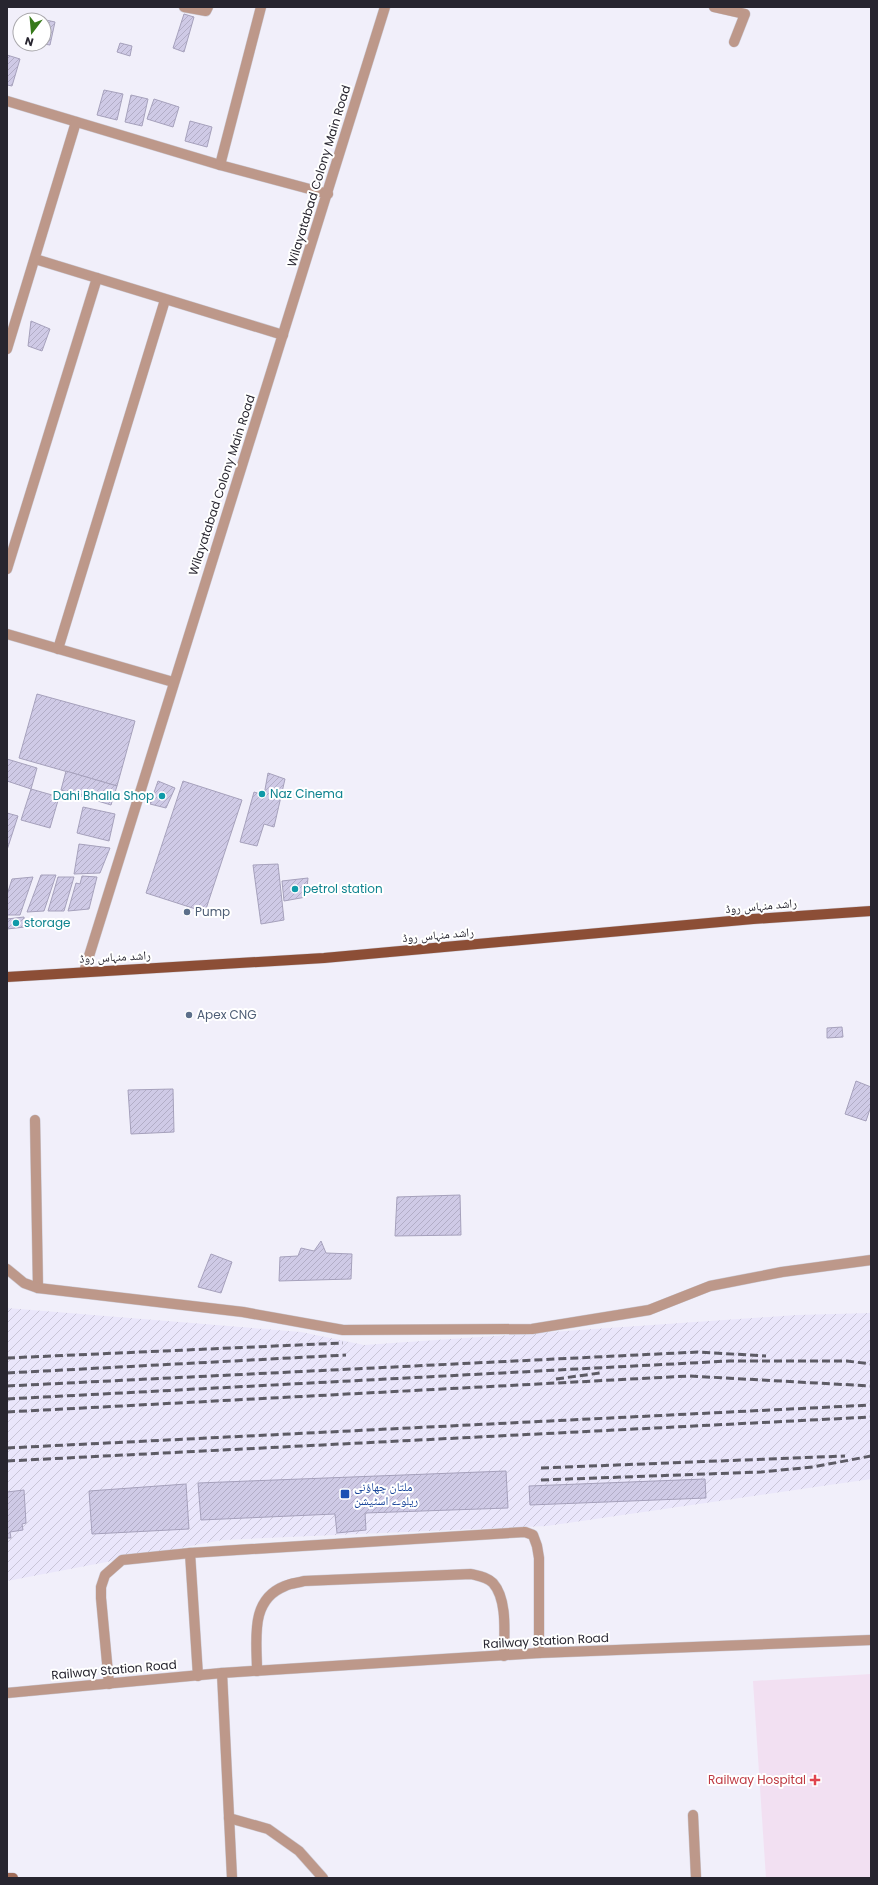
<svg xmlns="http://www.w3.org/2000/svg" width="878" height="1885" font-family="Poppins,'Noto Naskh Arabic',sans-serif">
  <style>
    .industrial { fill: url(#industrial-furrows) }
    .medical { fill: #f2e0f2 }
    .building { fill: url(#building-hatch); stroke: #a6a1bc }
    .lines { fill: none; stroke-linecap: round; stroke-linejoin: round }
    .service-casing { stroke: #cdcbd5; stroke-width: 11 }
    .minor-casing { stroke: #cdcbd5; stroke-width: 11 }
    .tertiary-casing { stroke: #cdcbd5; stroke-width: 11 }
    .secondary-casing { stroke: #cdcbd5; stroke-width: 11 }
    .primary-casing { stroke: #cdcbd5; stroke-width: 11 }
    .service { stroke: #bd988a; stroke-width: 10 }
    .minor { stroke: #bd988a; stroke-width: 10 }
    .tertiary { stroke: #bd988a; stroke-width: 10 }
    .secondary { stroke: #a16d59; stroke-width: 10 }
    .primary { stroke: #8c4e36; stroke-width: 10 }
    .rail { stroke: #5c5a64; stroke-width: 3; stroke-dasharray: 8 4; stroke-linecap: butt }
    .culture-dot { fill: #0f9aa8; stroke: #fff; stroke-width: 1.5 }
    .service-dot { fill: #5c6f8a; stroke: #fff; stroke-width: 1.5 }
    .transit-dot { fill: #1a4fb4; stroke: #fff; stroke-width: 1.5 }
    .health-dot { fill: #e0444e; stroke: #fff; stroke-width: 1.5 }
    .labels { text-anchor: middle; stroke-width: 4; stroke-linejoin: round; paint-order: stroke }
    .street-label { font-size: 12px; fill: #27252f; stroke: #fff }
    .culture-label { font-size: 12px; fill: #0d838f; stroke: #fff; text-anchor: start }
    .service-label { font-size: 12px; fill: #4e5e75; stroke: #fff; text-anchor: start }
    .transit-label { font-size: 12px; fill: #164399; stroke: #fff; text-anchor: start }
    .health-label { font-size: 12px; fill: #be3a42; stroke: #fff; text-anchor: end }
  </style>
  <defs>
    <pattern id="industrial-furrows" width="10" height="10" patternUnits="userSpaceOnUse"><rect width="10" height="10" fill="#eae6fb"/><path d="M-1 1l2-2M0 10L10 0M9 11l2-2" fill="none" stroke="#c9c5d7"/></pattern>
    <pattern id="building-hatch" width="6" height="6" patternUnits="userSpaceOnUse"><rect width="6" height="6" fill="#cfcae6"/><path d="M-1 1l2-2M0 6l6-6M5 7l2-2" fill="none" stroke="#b2adc6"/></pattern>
  </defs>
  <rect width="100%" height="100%" fill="#f1effa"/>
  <!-- industrial -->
  <path class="industrial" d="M7 1308 301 1332 364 1345 797 1315 871 1313V1479L547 1526 222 1540 7 1581Z"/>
  <!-- medical -->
  <path class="medical" d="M871 1674V1878H766L753 1681Z"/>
  <!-- building -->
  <g class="building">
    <path d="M184 14 194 17 184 52 173 48Z"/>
    <path d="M46 20 55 22 50 45 44 44Z"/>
    <path d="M120 43 132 46 130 56 117 52Z"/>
    <path d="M7 55 20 59 12 86 7 85Z"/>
    <path d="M104 90 123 94 117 120 97 115Z"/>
    <path d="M131 95 148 99 142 126 125 122Z"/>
    <path d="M154 99 179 107 173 127 147 119Z"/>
    <path d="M190 121 212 127 207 147 185 141Z"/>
    <path d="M31 321 50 329 42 351 28 346Z"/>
    <path d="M37 694 135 721 117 786 19 758Z"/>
    <path d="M7 759 37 768 31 789 7 781Z"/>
    <path d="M66 771 117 786 111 805 61 790Z"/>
    <path d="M268 773 285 779 274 827 264 824 257 846 240 842 254 792 264 795Z"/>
    <path d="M158 781 175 788 166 808 150 804Z"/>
    <path d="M183 781 242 800 205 912 146 893Z"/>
    <path d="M31 789 59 797 50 828 21 820Z"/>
    <path d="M83 807 115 814 109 841 77 833Z"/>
    <path d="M7 813 18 816 7 850Z"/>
    <path d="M79 844 110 848 100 873 74 874Z"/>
    <path d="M278 864 284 920 261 924 253 865Z"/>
    <path d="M41 875H56L44 911 27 912Z"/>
    <path d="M82 876 97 877 89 909 68 911 76 883 80 884Z"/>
    <path d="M33 877 20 915H7V895L12 879Z"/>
    <path d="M58 877H74L64 911H48Z"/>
    <path d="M308 878 306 897 284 901 282 881Z"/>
    <path d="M24 917 25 927 7 929V919Z"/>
    <path d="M842 1027 843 1037 827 1038V1028Z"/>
    <path d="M856 1081 871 1087V1106L866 1121 845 1114Z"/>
    <path d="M173 1089 174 1132 131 1134 128 1090Z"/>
    <path d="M460 1195 461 1235 395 1236 397 1197Z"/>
    <path d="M321 1241 326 1253 352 1254 351 1279 279 1281 280 1257 298 1256 301 1248 314 1251Z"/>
    <path d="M211 1254 232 1262 221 1293 198 1287Z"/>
    <path d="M506 1471 508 1508 365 1513 366 1530 337 1533 335 1514 201 1520 198 1483Z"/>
    <path d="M705 1479 706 1498 530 1505 529 1486Z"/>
    <path d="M186 1484 189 1529 92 1534 89 1491Z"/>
    <path d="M24 1490 26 1523 22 1524 23 1530 10 1532 11 1538H7V1492Z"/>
  </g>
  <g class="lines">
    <defs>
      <g id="service">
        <path d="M190 1553 198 1676"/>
        <path d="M257 1671C257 1640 249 1600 285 1586 291 1583 298 1583 304 1581L471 1574C479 1576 487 1577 493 1583 508 1600 504 1635 504 1656"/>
        <path d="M109 1684 101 1598V1587L105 1575 122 1560 190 1553 525 1532 533 1535 537 1546 539 1558V1653"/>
      </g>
      <g id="minor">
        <path d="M184 7 206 11 208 7"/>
        <path d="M714 7 745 14 734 42"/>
        <path d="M7 101 220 165 328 194"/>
        <path d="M220 165 261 7"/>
        <path d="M35 259 283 335"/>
        <path d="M7 349 76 122"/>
        <path d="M7 569 97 278"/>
        <path d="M7 634 173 682"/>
        <path d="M58 649 165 300"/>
        <path d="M35 1120 38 1288"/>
        <path d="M7 1269 24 1283 38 1288 243 1312 343 1330 532 1329 649 1310 710 1286 782 1272 871 1260"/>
        <path d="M7 1693 222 1673"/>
        <path d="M693 1815 696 1878"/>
        <path d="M229 1818 268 1829 299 1851 323 1878"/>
        <path d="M232 1878 222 1673 539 1653 871 1640"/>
      </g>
      <path id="tertiary" d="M84 972 385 7"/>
      <path id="secondary" d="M7 1878H13"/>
      <path id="primary" d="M7 977 324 958 753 919 871 911"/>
    </defs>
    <!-- service casing -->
    <use href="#service" class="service-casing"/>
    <!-- minor casing -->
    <use href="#minor" class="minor-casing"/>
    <!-- tertiary casing -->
    <use href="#tertiary" class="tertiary-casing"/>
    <!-- secondary casing -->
    <use href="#secondary" class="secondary-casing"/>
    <!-- primary casing -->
    <use href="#primary" class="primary-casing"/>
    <!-- service -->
    <use href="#service" class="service"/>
    <!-- minor -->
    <use href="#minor" class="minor"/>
    <!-- tertiary -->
    <use href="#tertiary" class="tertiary"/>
    <!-- secondary -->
    <use href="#secondary" class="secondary"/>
    <!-- primary -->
    <use href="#primary" class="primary"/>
    <!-- rail -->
    <g class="rail">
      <path d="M7 1358 343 1343"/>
      <path d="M7 1373 346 1355"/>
      <path d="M556 1379 600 1373"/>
      <path d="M7 1386 698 1352 766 1356"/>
      <path d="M7 1399 729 1361H847L871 1364"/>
      <path d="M7 1412 689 1376 871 1386"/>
      <path d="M7 1448 871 1405"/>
      <path d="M7 1461 871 1417"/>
      <path d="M541 1468 845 1456"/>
      <path d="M541 1480 761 1472 813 1467 871 1456"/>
    </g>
  </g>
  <!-- markers -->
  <g class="culture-dot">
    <circle cx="262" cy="794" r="4"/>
    <circle cx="162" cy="796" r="4"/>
    <circle cx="295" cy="889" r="4"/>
    <circle cx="16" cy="923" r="4"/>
  </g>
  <g class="service-dot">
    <circle cx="187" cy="912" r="4"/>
    <circle cx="189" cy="1015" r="4"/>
  </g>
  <rect class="transit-dot" x="340" y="1489" width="10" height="10" rx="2"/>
  <path class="health-dot" d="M813 1774h4v4h4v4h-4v4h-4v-4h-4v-4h4z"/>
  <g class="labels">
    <!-- street labels -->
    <g class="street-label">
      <text transform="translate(319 176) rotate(-73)" y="4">Wilayatabad Colony Main Road</text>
      <text transform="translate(222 485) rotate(-72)" y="4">Wilayatabad Colony Main Road</text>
      <text transform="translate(761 906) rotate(-5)" y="4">راشد منہاس روڈ</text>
      <text transform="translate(438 935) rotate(-5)" y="4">راشد منہاس روڈ</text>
      <text transform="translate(115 957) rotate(-3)" y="4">راشد منہاس روڈ</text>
      <text transform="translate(546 1641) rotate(-3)" y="4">Railway Station Road</text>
      <text transform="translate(114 1670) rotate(-5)" y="4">Railway Station Road</text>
    </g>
    <!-- culture labels -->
    <g class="culture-label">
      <text x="270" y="798">Naz Cinema</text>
      <text x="154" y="800" text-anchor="end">Dahi Bhalla Shop</text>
      <text x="303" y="893">petrol station</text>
      <text x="24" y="927">storage</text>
    </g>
    <!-- service labels -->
    <g class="service-label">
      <text x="195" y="916">Pump</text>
      <text x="197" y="1019">Apex CNG</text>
    </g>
    <!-- transit labels -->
    <g class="transit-label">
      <text x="354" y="1491">ملتان چھاؤنی<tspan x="354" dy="14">ریلوے اسٹیشن</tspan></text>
    </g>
    <!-- health labels -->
    <g class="health-label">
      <text x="806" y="1784">Railway Hospital</text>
    </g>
  </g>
  <!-- border -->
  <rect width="878" height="1885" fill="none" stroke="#27252f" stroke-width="16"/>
  <!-- north arrow -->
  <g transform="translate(32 32) rotate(196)"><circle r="19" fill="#ffffff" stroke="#a9a8ac"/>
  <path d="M0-3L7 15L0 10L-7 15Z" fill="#367919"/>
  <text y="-6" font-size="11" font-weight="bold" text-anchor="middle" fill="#27252f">N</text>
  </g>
</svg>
